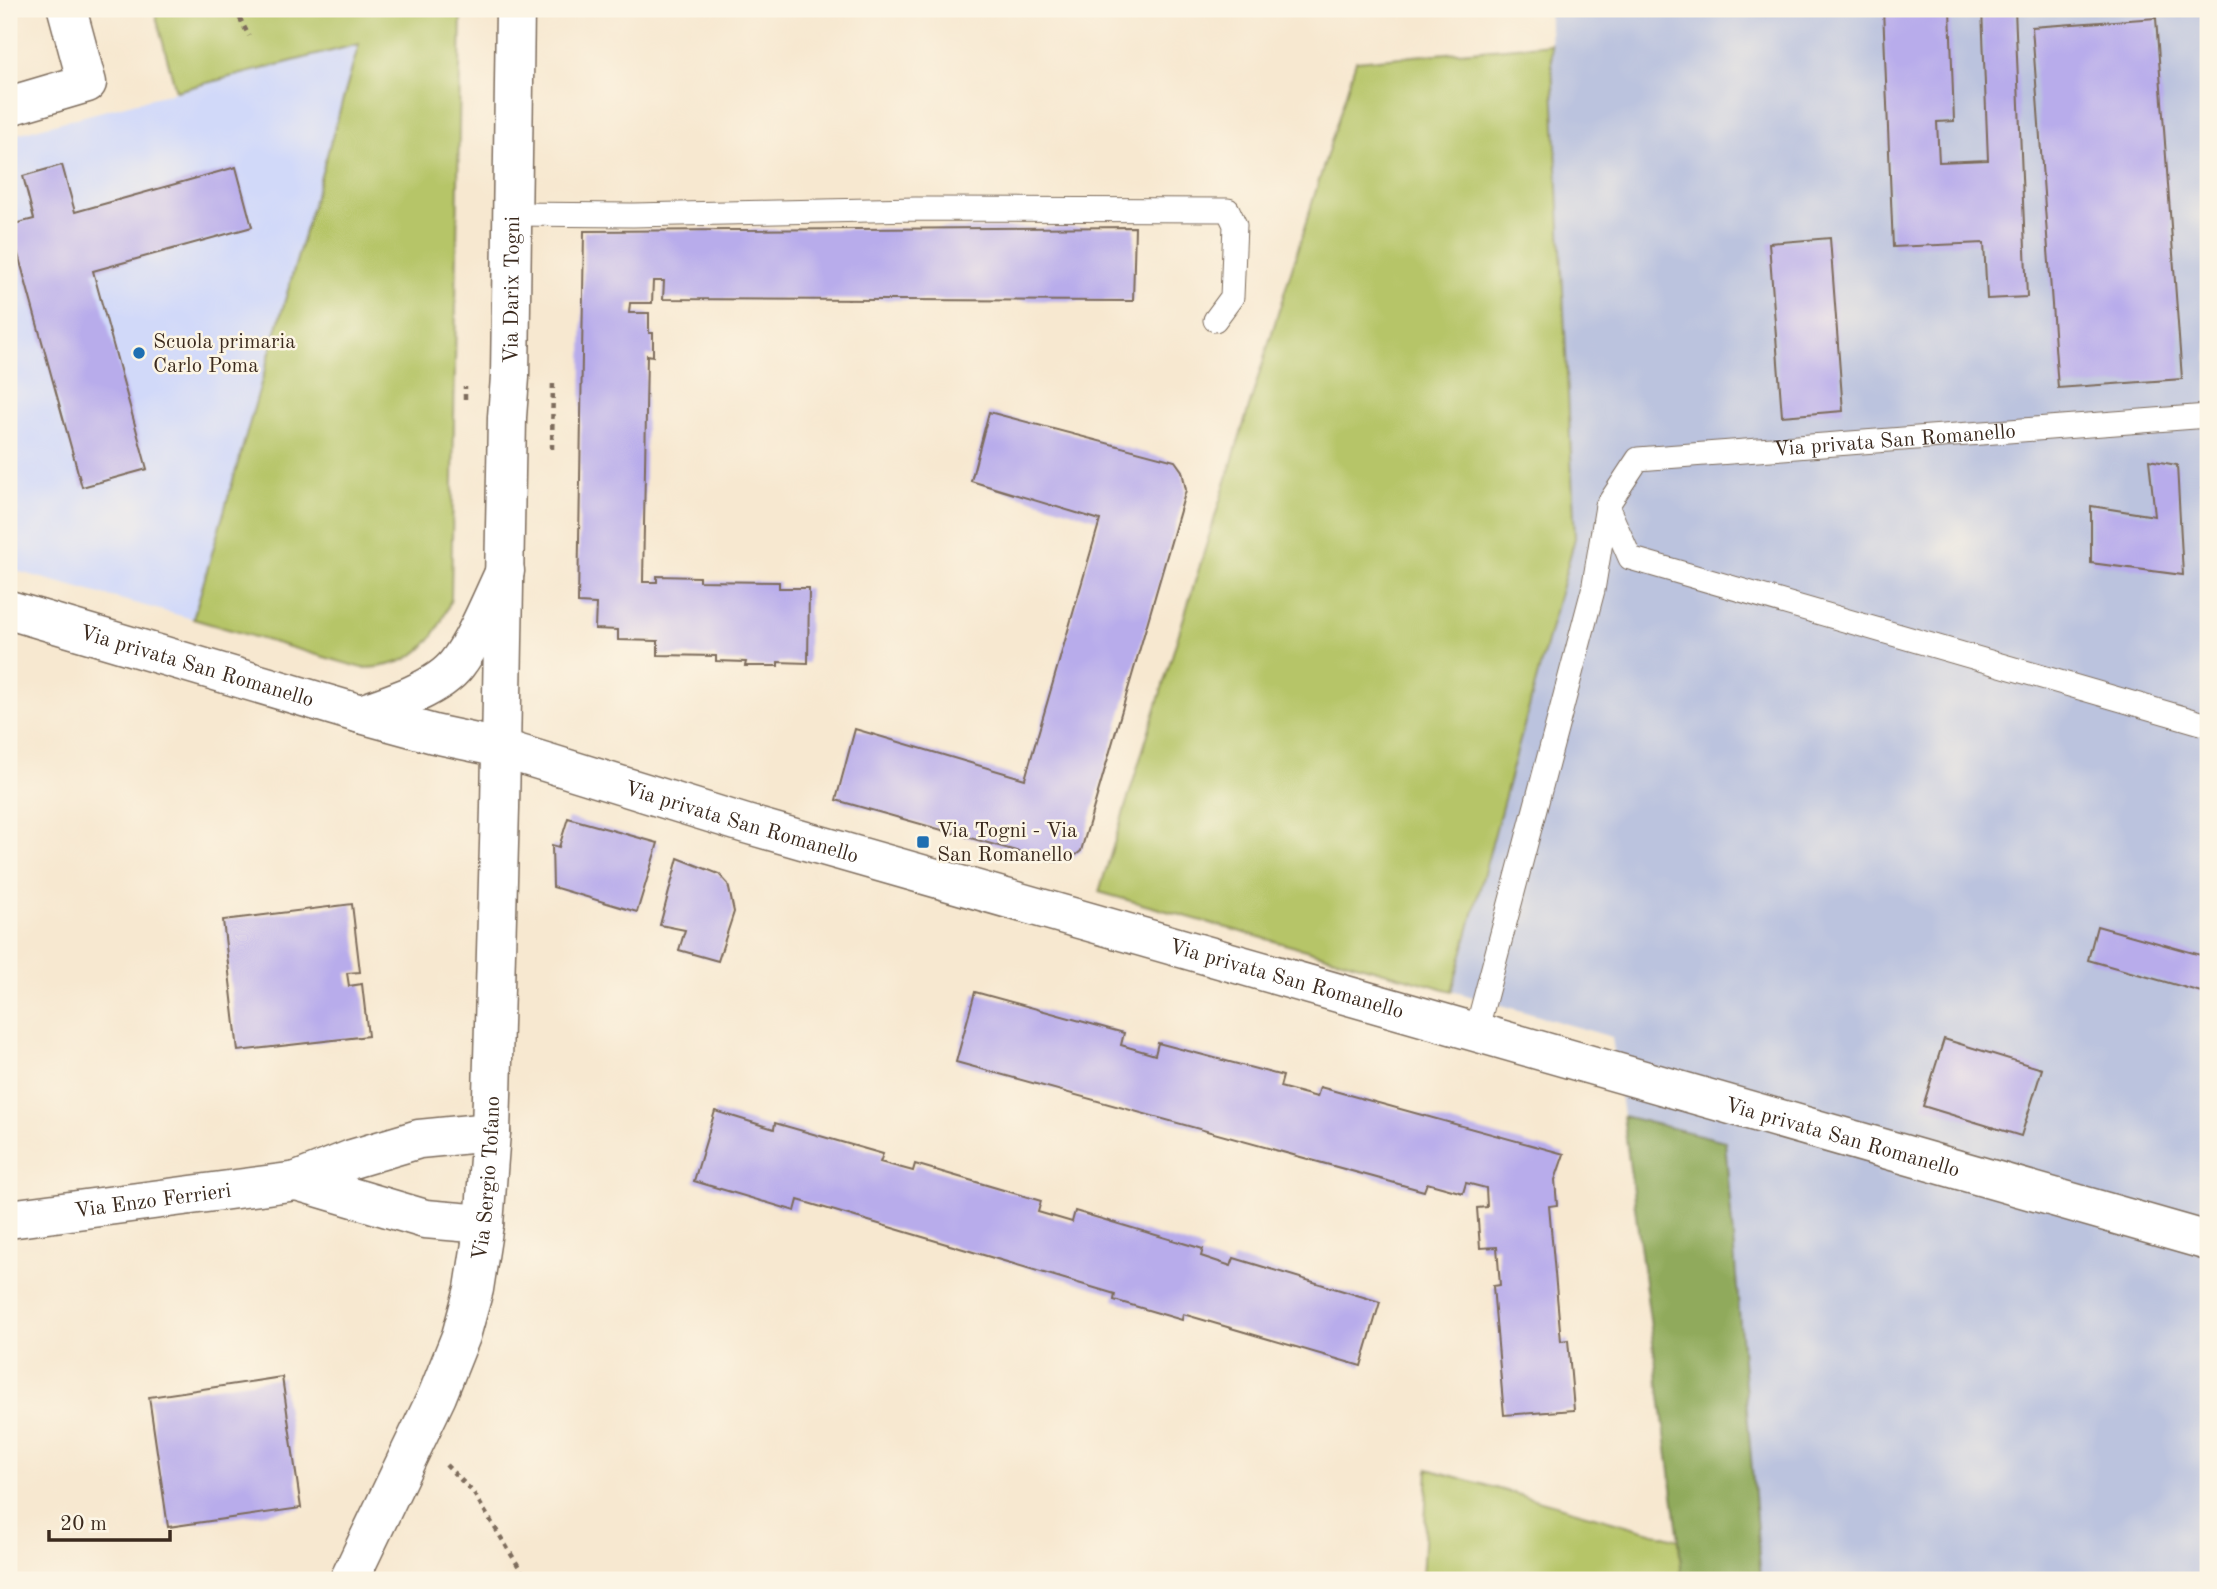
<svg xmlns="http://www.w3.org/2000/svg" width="2217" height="1589" font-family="'Old Standard TT',serif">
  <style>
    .built { fill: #d1d9f9 }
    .industrial { fill: #bbc3de }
    .green { fill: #b6c568; stroke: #787843; stroke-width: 2 }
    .forest { fill: #90aa5c; stroke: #666a3d; stroke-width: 2 }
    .building { fill: #b8aceb }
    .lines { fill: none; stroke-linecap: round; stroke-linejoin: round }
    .lane-casing { stroke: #7d6c5c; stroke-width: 25 }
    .street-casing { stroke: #7d6c5c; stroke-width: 41 }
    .secondary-casing { stroke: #7d6c5c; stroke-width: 41 }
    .path { stroke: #7d6c5c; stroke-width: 4.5; stroke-dasharray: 5 5; stroke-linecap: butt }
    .lane { stroke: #fff; stroke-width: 23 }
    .street { stroke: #fff; stroke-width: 38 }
    .secondary { stroke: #fff; stroke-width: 38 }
    .poi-dot { fill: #1f6fb2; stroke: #fcf5e5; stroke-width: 2.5 }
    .labels { text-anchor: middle; stroke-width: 5; stroke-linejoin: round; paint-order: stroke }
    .street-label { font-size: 21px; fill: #3b2a1e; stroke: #fcf5e5 }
    .poi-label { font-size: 21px; fill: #3b2a1e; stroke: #fcf5e5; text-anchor: start }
  </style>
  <rect width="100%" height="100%" fill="#fcf5e5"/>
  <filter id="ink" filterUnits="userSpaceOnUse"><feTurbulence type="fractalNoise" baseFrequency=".0143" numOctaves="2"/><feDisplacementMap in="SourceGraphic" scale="14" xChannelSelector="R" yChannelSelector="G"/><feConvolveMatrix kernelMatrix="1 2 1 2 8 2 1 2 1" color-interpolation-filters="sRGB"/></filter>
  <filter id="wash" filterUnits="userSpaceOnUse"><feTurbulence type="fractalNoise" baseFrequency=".00686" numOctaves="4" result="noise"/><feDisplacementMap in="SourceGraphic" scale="28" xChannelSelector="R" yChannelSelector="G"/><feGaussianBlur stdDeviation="1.57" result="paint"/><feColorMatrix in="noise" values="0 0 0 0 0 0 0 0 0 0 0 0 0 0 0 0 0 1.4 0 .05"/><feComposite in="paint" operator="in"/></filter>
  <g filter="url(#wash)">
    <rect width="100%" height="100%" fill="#f7e8d0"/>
    <!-- built -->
    <path class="built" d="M359 43 193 619 9 569V136Z"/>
    <!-- industrial -->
    <path class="industrial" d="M1549 9H2208V1580H1761L1725 1141 1623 1116 1612 1037 1452 991 1575 538Z"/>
    <!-- green -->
    <g class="green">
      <path d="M154 9H461L451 599C434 645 414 667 362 668L193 619 359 44 176 91Z"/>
      <path d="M1551 44 1575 538 1452 991 1099 892 1356 61Z"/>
      <path d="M1428 1469 1679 1540 1682 1580H1422Z"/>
    </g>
    <!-- forest -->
    <path class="forest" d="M1623 1116 1725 1141 1761 1580H1682L1679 1540Z"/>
    <g id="blocks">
      <!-- building -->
      <g class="building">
        <path d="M1883 9H1950L1954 121 1937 122 1939 162 1988 160 1982 9H2015L2027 297 1987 299 1984 243 1893 247Z"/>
        <path d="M2156 18 2182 379 2058 388 2032 27Z"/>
        <path d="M62 165 75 212 236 167 252 227 93 271 147 469 82 487 10 225 34 219 23 176Z"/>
        <path d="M1135 227 1133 301 663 299 664 281H653L652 303H630L629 313H649V333H653V356L647 355 643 582H657V576L699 577V581L779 582V588H809L808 663 778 662V666H745L746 662 716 661V656L658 655V641L618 640V630L595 629 596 604 578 603 584 231Z"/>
        <path d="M1830 238 1843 411 1782 416 1769 243Z"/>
        <path d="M989 412 1175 461 1182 471 1186 490 1081 851 1071 859 1055 862 836 800 855 729 1025 779 1100 520 971 481Z"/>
        <path d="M2149 460 2177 465 2183 575 2091 563V506L2155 516Z"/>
        <path d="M2202 489H2208V548L2206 549Z"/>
        <path d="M568 818 658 843 637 912 553 887 552 845 559 847Z"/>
        <path d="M678 858 719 874 728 884 734 912 718 961 679 950 685 930 660 925Z"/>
        <path d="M352 904 360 972 347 973 349 986 362 984 368 1036 238 1051 223 920Z"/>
        <path d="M2097 926 2208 957V994L2088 960Z"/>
        <path d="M975 992 1124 1033 1121 1045 1155 1055 1158 1043 1283 1076 1280 1087 1317 1097 1320 1087 1564 1154 1555 1180 1557 1205 1549 1206 1561 1341 1568 1340 1574 1410 1504 1415 1493 1286 1500 1285 1497 1247 1480 1248 1477 1208 1487 1207 1486 1188 1466 1183 1463 1193 1427 1183 1424 1191 956 1062Z"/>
        <path d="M1944 1039 2042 1069 2021 1136 1923 1106Z"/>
        <path d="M715 1111 774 1129 775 1123 883 1154 880 1162 913 1171 915 1164 1041 1201 1038 1212 1072 1222 1075 1211 1203 1249 1201 1256 1231 1266 1234 1258 1380 1302 1361 1366 1183 1314 1182 1320 1114 1300 1115 1294 798 1200 795 1211 694 1181Z"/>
        <path d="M282 1377 301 1508 168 1527 149 1397Z"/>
      </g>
    </g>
  </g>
  <g filter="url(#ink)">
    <use href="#blocks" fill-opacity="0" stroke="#7d6c5c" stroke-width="2"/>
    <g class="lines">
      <defs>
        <g id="lane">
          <path d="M511 214 633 215 916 209 1228 210 1235 225 1232 297 1215 320"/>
          <path d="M1607 506 1630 558 2208 725"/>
          <path id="s1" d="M1476 1032 1593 590 1607 506 1638 459 2208 416"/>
        </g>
        <g id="street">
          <path d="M9 106 87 83 67 9"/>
          <path id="s2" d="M9 610 361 714 434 734 500 748 746 824 2208 1241"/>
          <path d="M361 714C390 704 438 689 457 664 475 641 492 598 505 571"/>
          <path d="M297 1181 425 1219 484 1224"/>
          <path id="s3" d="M9 1219 297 1181 352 1159 419 1139 491 1132"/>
        </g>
        <g id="secondary">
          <path id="s4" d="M349 1580 437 1396 461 1336 474 1289 484 1224 491 1132 500 808 507 417 510 377 515 9"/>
        </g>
      </defs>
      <!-- lane casing -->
      <use href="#lane" class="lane-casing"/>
      <!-- street casing -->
      <use href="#street" class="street-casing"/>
      <!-- secondary casing -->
      <use href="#secondary" class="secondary-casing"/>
      <!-- path -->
      <g class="path">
        <path d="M235 9 249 36"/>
        <path d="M465 399V387"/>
        <path d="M552 449 553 379"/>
        <path d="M446 1465 473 1492 527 1580"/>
      </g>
      <!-- lane -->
      <use href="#lane" class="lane"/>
      <!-- street -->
      <use href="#street" class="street"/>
      <!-- secondary -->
      <use href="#secondary" class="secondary"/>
    </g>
  </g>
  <!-- markers -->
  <g class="poi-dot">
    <circle cx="139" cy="353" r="7"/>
    <rect x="916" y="835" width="14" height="14" rx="3.5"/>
  </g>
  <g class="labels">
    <!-- street labels -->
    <g class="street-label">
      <text dy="7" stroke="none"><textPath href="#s4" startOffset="1318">Via Darix Togni</textPath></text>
      <text dy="7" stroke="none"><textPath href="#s1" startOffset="856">Via privata San Romanello</textPath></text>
      <text dy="7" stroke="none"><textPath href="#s2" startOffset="196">Via privata San Romanello</textPath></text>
      <text dy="7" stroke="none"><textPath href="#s2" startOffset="763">Via privata San Romanello</textPath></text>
      <text dy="7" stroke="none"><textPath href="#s2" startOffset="1330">Via privata San Romanello</textPath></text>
      <text dy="7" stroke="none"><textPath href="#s2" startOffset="1908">Via privata San Romanello</textPath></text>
      <text dy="7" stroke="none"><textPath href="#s4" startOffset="429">Via Sergio Tofano</textPath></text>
      <text dy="7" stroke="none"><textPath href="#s3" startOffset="145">Via Enzo Ferrieri</textPath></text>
    </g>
    <!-- poi labels -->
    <g class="poi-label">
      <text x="153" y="348">Scuola primaria<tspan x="153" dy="24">Carlo Poma</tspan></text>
      <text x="937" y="837">Via Togni - Via<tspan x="937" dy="24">San Romanello</tspan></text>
    </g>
  </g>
  <!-- margin -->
  <rect width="2217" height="1589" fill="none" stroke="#fcf5e5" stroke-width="35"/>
  <!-- scale -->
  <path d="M49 1530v10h121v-10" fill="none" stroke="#3b2a1e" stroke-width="3.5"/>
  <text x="60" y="1530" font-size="21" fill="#3b2a1e" stroke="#fcf5e5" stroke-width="5" paint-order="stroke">20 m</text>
</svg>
